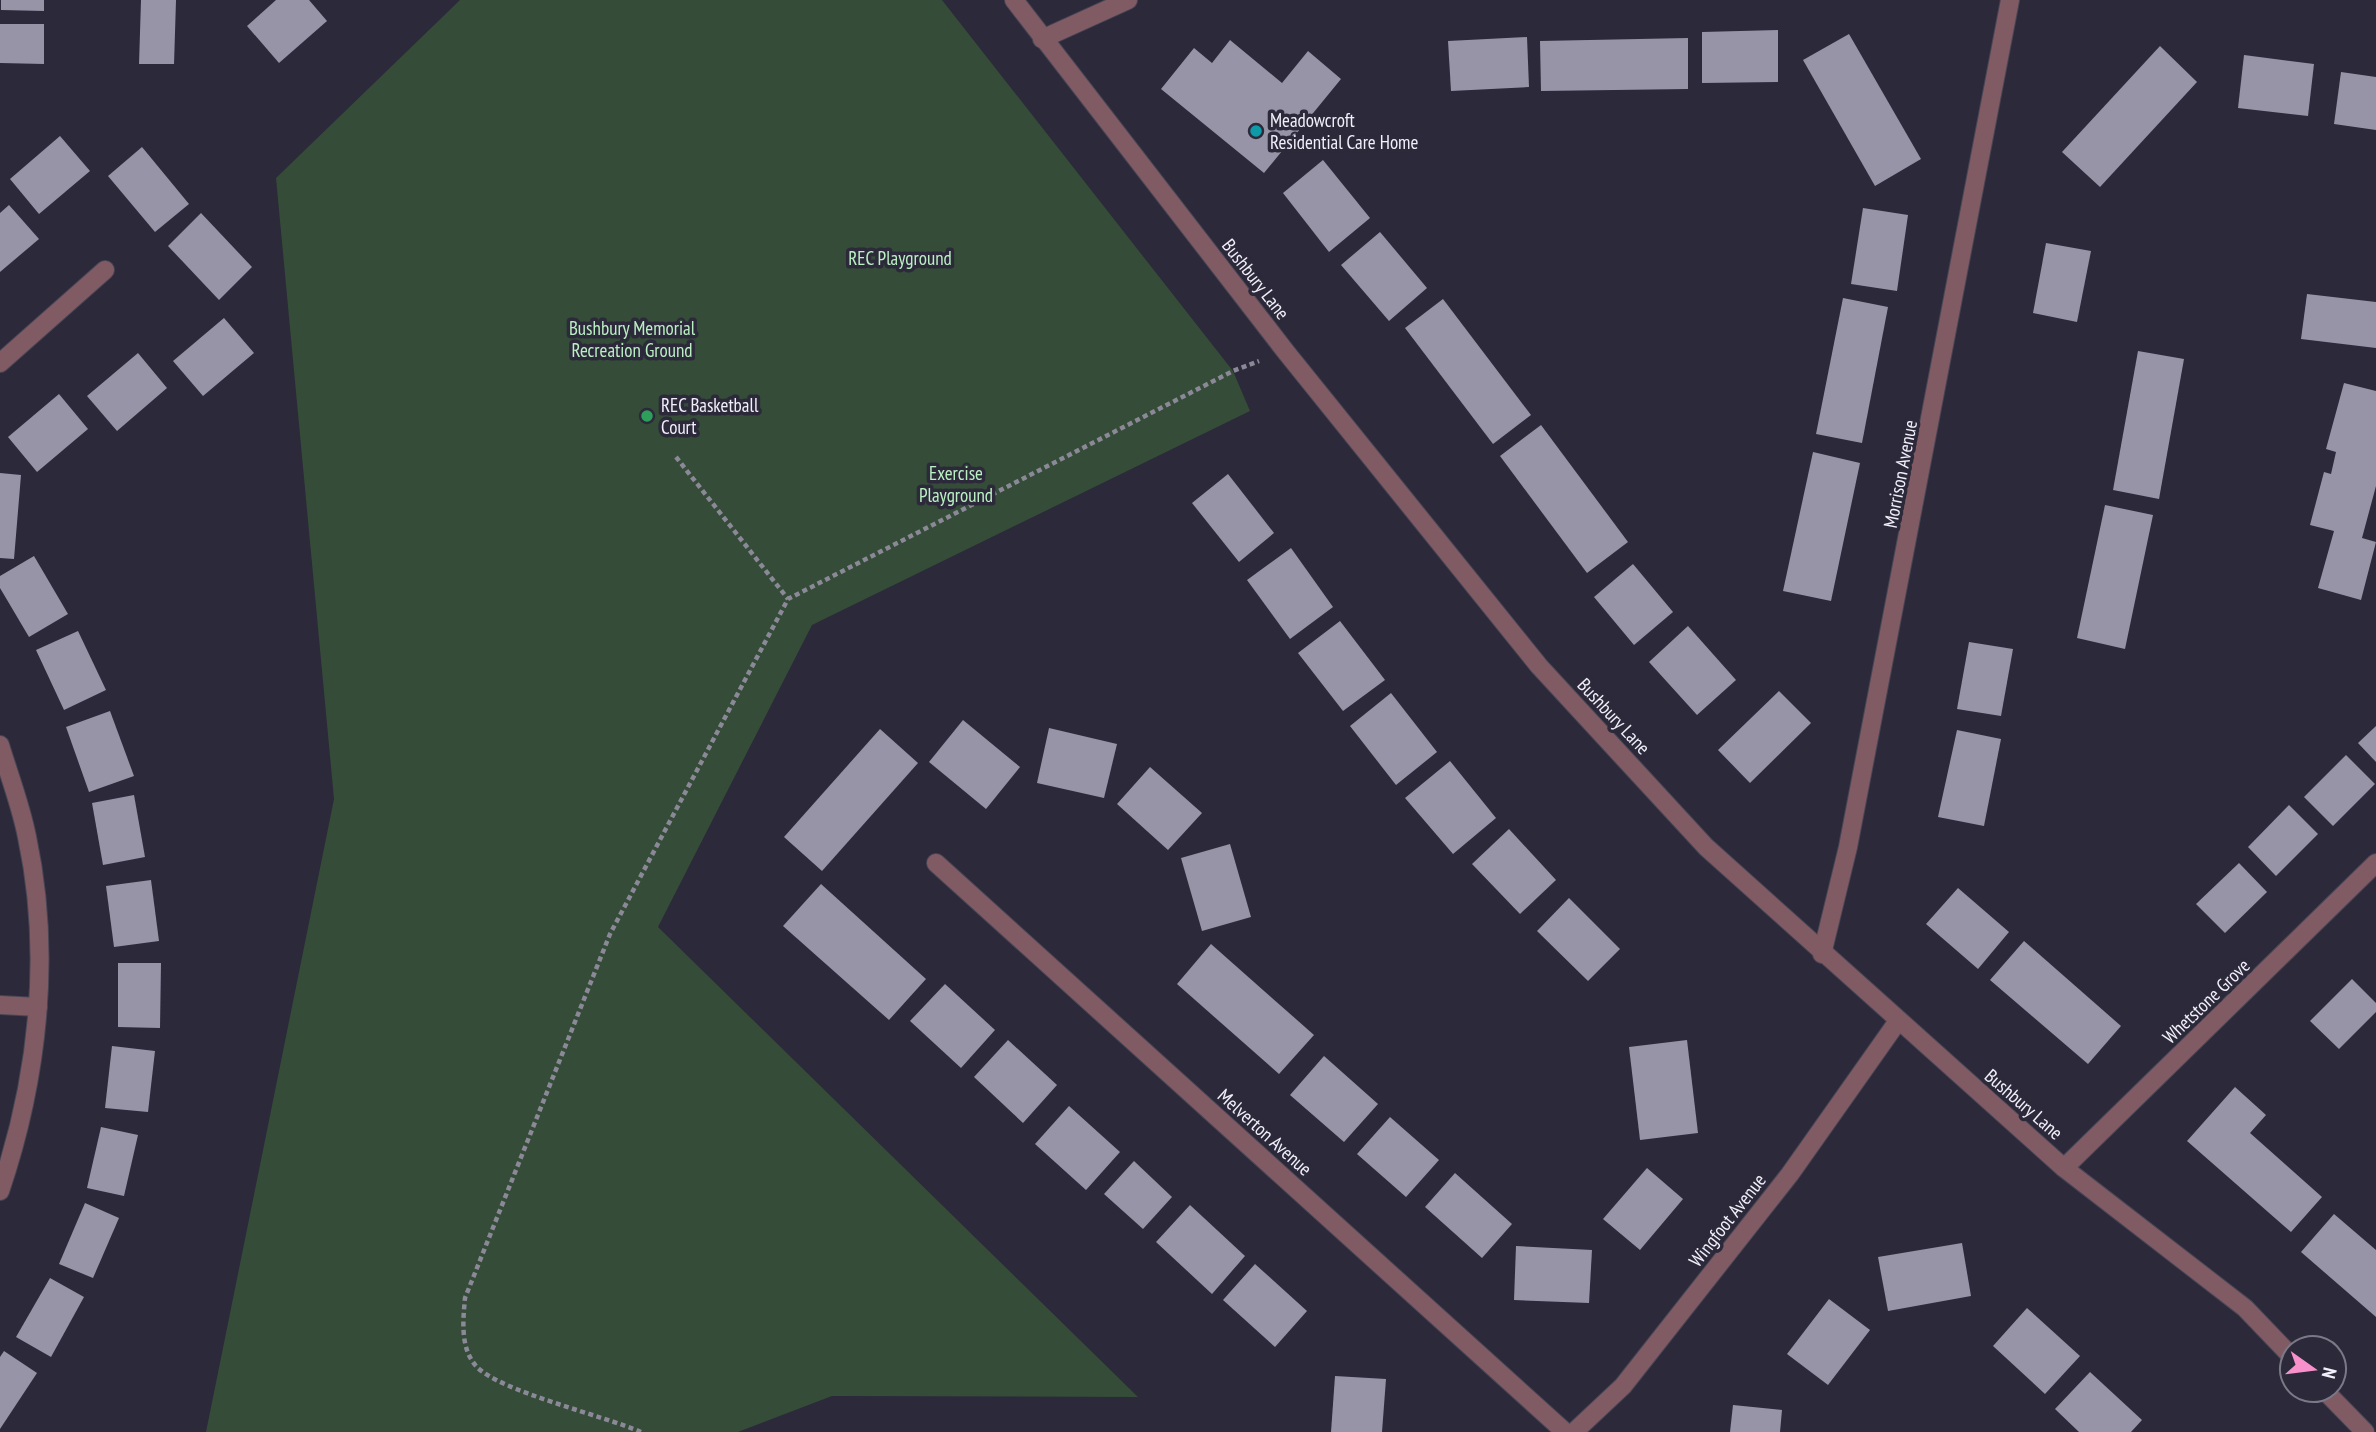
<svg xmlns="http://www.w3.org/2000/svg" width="2376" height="1432" font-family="'PT Sans Narrow',sans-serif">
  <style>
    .green { fill: #344c38 }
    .building { fill: #9794a8 }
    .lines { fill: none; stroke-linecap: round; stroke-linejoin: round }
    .minor-casing { stroke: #484555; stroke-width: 20 }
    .tertiary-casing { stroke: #484555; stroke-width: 20 }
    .path { stroke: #8b8997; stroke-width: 4.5; stroke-dasharray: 5 3.5; stroke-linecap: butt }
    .minor { stroke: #805b64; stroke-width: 18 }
    .tertiary { stroke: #805b64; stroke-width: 18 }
    .culture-dot { fill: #0f9aa8; stroke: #2c293a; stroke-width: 2.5 }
    .leisure-dot { fill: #2e9e5b; stroke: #2c293a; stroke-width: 2.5 }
    .labels { text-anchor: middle; stroke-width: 7; stroke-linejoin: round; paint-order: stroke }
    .poi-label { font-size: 19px; fill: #f1effa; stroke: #2c293a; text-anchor: start }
    .park-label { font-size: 19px; fill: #bbf0c3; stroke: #2c293a }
    .street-label { font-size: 19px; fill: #f1effa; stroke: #2c293a }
  </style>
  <rect width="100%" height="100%" fill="#2c293a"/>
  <!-- green -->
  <path class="green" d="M460 0H942L1233 371 1250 411 812 625 658 927 1138 1397 832 1396 738 1432H206L334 799 276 178Z"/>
  <!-- building -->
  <g class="building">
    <path d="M1 0H44V11L1 10Z"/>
    <path d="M141 0H176L174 64H139Z"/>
    <path d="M276 0H309L327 21 279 63 247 26Z"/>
    <path d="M0 24H44V64L0 63Z"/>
    <path d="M1778 30V82L1702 83V32Z"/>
    <path d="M1849 34 1921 159 1875 186 1803 60Z"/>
    <path d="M1527 37 1529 87 1451 91 1448 41Z"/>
    <path d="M1688 38V89L1541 91 1540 41Z"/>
    <path d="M1230 40 1282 83 1308 51 1341 79 1264 173 1161 89 1194 48 1212 63Z"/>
    <path d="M2160 46 2197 82 2100 187 2062 152Z"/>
    <path d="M2244 55 2314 64 2308 116 2238 108Z"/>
    <path d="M2341 72 2376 77V130L2334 124Z"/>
    <path d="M60 136 90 171 39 214 10 179Z"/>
    <path d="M142 147 189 204 155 232 108 176Z"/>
    <path d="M1323 160 1370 218 1329 252 1283 193Z"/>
    <path d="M9 205 39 239 0 272V213Z"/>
    <path d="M1863 208 1908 215 1897 291 1851 284Z"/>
    <path d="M201 213 252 267 219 300 168 246Z"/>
    <path d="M1380 232 1427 288 1389 321 1341 265Z"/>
    <path d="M2046 243 2091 251 2077 322 2033 313Z"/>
    <path d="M2307 294 2376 302V348L2301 339Z"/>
    <path d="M1843 298 1888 307 1862 443 1816 434Z"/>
    <path d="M1443 299 1531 415 1493 444 1405 328Z"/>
    <path d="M224 318 254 353 203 396 173 361Z"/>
    <path d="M2138 351 2184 359 2159 499 2113 490Z"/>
    <path d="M138 353 167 388 117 431 87 396Z"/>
    <path d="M2344 383 2376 391V486L2362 538 2376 542 2361 600 2318 588 2334 531 2310 525 2324 472 2331 474 2336 452 2326 449Z"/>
    <path d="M59 394 88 429 37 472 8 437Z"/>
    <path d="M1541 425 1628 542 1587 573 1500 456Z"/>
    <path d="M1813 452 1860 463 1831 601 1783 591Z"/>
    <path d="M0 473 21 475 14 559 0 558Z"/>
    <path d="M1228 474 1274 533 1239 562 1192 503Z"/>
    <path d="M2105 505 2153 515 2125 649 2077 638Z"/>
    <path d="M1291 548 1333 607 1290 639 1247 580Z"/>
    <path d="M34 556 68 614 29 637 0 588V576Z"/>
    <path d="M1633 564 1673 612 1634 645 1594 597Z"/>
    <path d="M1340 621 1385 680 1343 711 1298 653Z"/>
    <path d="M1688 626 1736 680 1697 715 1649 662Z"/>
    <path d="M78 631 106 690 64 710 36 650Z"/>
    <path d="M1969 642 2013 649 2001 716 1957 709Z"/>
    <path d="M1779 691 1811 723 1750 783 1718 750Z"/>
    <path d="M1391 693 1437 752 1396 785 1350 726Z"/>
    <path d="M110 711 134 776 89 792 66 727Z"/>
    <path d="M963 720 1020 767 986 809 929 762Z"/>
    <path d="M2376 726V762L2358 743Z"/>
    <path d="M1049 728 1117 744 1104 798 1037 783Z"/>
    <path d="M880 729 918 763 822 871 784 837Z"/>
    <path d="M1957 730 2001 739 1984 826 1938 817Z"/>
    <path d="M2346 755 2375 784 2333 826 2304 797Z"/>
    <path d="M1450 761 1496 818 1453 854 1405 798Z"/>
    <path d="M1150 767 1202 813 1168 850 1117 804Z"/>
    <path d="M134 795 145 857 103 865 92 803Z"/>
    <path d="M2289 805 2318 834 2276 876 2248 847Z"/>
    <path d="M1509 829 1556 880 1520 914 1472 864Z"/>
    <path d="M1230 844 1251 917 1202 931 1181 858Z"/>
    <path d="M2239 863 2267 892 2225 933 2196 904Z"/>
    <path d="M151 880 159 941 114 947 106 886Z"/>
    <path d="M821 884 926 979 889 1020 783 926Z"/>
    <path d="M1958 888 2009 932 1978 969 1926 924Z"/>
    <path d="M1569 898 1620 949 1588 981 1537 931Z"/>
    <path d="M2024 941 2121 1026 2088 1064 1990 980Z"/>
    <path d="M1211 944 1314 1035 1279 1074 1177 984Z"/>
    <path d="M118 963H161L160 1028 118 1027Z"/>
    <path d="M2352 979 2376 1003V1012L2339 1049 2310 1021Z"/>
    <path d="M945 984 995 1030 961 1068 910 1021Z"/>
    <path d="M1008 1040 1057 1085 1023 1123 974 1077Z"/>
    <path d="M1687 1040 1698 1133 1640 1140 1629 1047Z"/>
    <path d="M112 1046 155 1051 148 1112 105 1108Z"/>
    <path d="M1324 1056 1378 1104 1344 1142 1290 1095Z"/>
    <path d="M2235 1087 2266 1115 2250 1133 2322 1197 2291 1232 2187 1141Z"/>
    <path d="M1069 1106 1120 1152 1086 1190 1035 1144Z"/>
    <path d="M1390 1117 1439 1160 1406 1197 1357 1154Z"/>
    <path d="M101 1127 138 1135 124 1196 87 1188Z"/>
    <path d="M1134 1161 1172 1197 1143 1229 1104 1194Z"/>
    <path d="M1647 1168 1683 1199 1640 1250 1603 1219Z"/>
    <path d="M1455 1173 1512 1224 1482 1258 1425 1207Z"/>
    <path d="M85 1203 119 1218 93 1278 59 1264Z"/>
    <path d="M1190 1205 1245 1256 1212 1294 1156 1242Z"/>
    <path d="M2334 1214 2376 1250V1317L2301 1252Z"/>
    <path d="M1962 1243 1971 1296 1888 1311 1878 1257Z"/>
    <path d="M1516 1246 1592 1250 1589 1303 1514 1300Z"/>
    <path d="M1255 1264 1307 1311 1275 1347 1223 1300Z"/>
    <path d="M50 1278 84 1297 51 1357 16 1337Z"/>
    <path d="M1829 1299 1870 1330 1828 1385 1787 1354Z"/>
    <path d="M2027 1308 2080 1356 2045 1394 1993 1346Z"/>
    <path d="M4 1351 37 1373 0 1429V1357Z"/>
    <path d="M2090 1372 2142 1420 2131 1432H2079L2055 1409Z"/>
    <path d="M1335 1376 1386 1379 1382 1432H1331Z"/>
    <path d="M1733 1405 1782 1410 1780 1432H1730Z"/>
  </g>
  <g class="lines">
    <defs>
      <g id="minor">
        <path d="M1042 39 1128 0"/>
        <path d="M0 363 105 270"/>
        <path d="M0 745C9 775 21 806 27 837 52 954 38 1079 0 1191"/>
        <path d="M936 863 1565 1432"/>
        <path d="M1822 954 1848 847 2010 0"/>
        <path d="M0 1005 38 1007"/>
        <path d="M2064 1168 2376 863"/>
        <path d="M1574 1432 1623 1386 1790 1174 1898 1021"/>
      </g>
      <g id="tertiary">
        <path d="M1014 0 1286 352 1539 666 1706 847 2064 1168 2245 1308 2292 1357"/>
        <path d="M2324 1390 2365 1432"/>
      </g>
    </defs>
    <!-- minor casing -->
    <use href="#minor" class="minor-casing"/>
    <!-- tertiary casing -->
    <use href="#tertiary" class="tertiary-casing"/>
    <!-- path -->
    <g class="path">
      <path d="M676 457 788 599"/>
      <path d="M641 1432C605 1416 498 1391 476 1366 460 1348 463 1320 465 1298L610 934 788 599 1233 371 1259 361"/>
    </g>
    <!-- minor -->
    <use href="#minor" class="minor"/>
    <!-- tertiary -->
    <use href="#tertiary" class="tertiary"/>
  </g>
  <!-- markers -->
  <circle class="culture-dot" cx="1256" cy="131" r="7"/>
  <circle class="leisure-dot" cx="647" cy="416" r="7"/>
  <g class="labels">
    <!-- poi labels -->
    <g class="poi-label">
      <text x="1270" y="127">Meadowcroft<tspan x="1270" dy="22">Residential Care Home</tspan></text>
      <text x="661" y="412">REC Basketball<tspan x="661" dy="22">Court</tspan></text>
    </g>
    <!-- park labels -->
    <g class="park-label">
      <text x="900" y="265">REC Playground</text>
      <text x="632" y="335">Bushbury Memorial<tspan x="632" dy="22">Recreation Ground</tspan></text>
      <text x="956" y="480">Exercise<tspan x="956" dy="22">Playground</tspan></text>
    </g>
    <!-- street labels -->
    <g class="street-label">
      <text transform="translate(1256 279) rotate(52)" y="7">Bushbury Lane</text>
      <text transform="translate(1900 474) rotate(-79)" y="7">Morrison Avenue</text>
      <text transform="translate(1614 716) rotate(47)" y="7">Bushbury Lane</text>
      <text transform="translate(2206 1001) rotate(-44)" y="7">Whetstone Grove</text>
      <text transform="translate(2024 1104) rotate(41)" y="7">Bushbury Lane</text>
      <text transform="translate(1265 1132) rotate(42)" y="7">Melverton Avenue</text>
      <text transform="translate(1727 1220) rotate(-52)" y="7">Wingfoot Avenue</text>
    </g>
  </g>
  <!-- north arrow -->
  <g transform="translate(2313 1369) rotate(104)"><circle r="33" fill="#2c293a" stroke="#7b7887" stroke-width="2"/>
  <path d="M0-5L12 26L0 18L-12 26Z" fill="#f890cb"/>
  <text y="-10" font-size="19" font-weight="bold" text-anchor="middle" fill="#f1effa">N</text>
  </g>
</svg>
